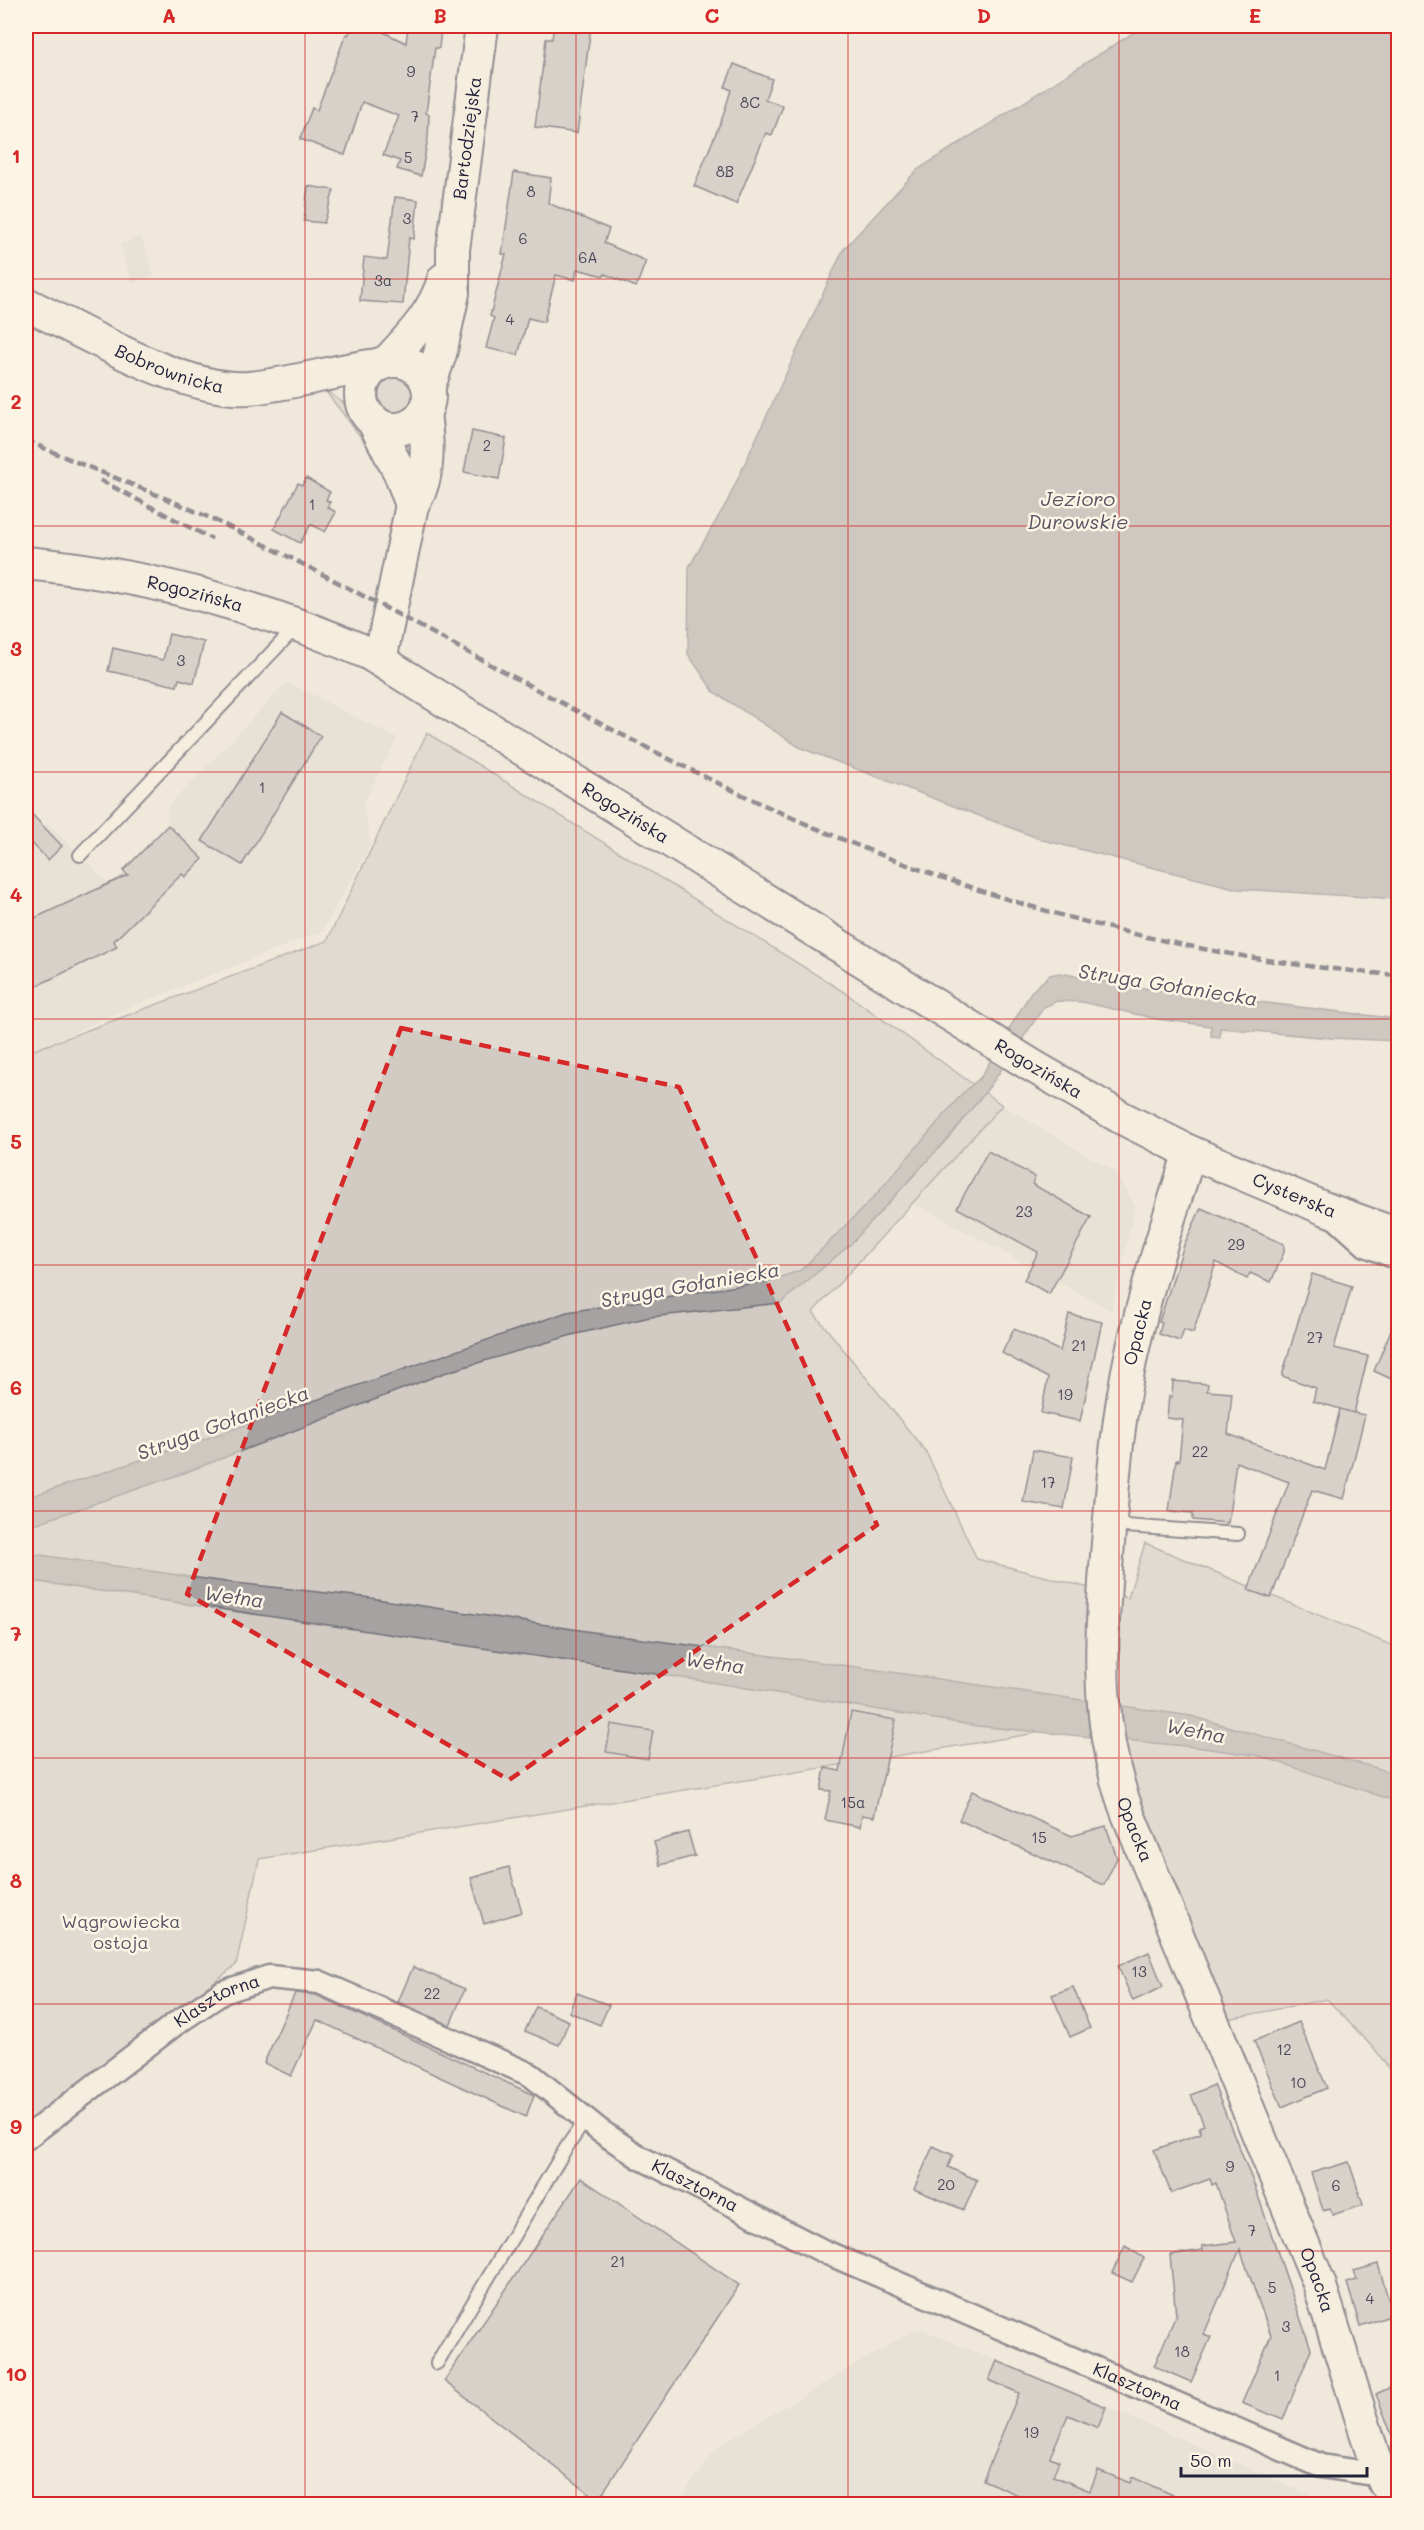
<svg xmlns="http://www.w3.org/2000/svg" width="1424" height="2530" font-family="Mali,sans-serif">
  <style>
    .built { fill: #e0d9cf }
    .green { fill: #d1cbc3; stroke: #7a767f; stroke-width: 1.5 }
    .water { fill: #a6a2a2; stroke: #716f79; stroke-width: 1.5 }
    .building { fill: #bcb7b3; stroke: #22223b; stroke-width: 1.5 }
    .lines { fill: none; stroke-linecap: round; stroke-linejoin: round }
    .lane-casing { stroke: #22223b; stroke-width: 16 }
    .street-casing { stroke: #22223b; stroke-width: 27 }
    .secondary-casing { stroke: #22223b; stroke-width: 36 }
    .lane { stroke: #fcf5e5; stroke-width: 12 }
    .street { stroke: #fcf5e5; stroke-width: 22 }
    .secondary { stroke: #fcf5e5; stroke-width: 32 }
    .rail { stroke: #22223b; stroke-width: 4.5; stroke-dasharray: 9 4.5; stroke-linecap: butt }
    .marked { fill: none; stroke: #d62828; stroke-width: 4.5; stroke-dasharray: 12 8; stroke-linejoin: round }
    .grid { fill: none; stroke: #d62828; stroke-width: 1.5; stroke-opacity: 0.55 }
    .labels { text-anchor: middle; stroke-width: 5; stroke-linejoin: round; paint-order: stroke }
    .number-label { font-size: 15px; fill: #484759 }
    .street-label { font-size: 18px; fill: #22223b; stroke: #fcf5e5 }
    .park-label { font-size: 18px; fill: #575564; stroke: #fcf5e5 }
    .water-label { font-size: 20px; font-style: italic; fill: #575564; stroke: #fcf5e5 }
    .neatline { fill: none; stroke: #d62828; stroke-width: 2 }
    .grid-label { font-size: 20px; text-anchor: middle; font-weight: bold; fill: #d62828 }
  </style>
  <rect width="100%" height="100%" fill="#efe8db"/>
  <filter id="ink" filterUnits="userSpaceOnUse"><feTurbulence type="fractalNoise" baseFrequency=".0167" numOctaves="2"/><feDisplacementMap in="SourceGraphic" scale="12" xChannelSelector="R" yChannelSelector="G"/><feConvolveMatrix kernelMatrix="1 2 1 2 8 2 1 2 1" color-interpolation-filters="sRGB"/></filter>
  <g filter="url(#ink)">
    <!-- built -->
    <g class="built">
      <path d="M141 237 154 276 132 283 120 244Z"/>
      <path d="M287 682 397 738 363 804 371 844 322 931 115 1013 26 1055V808L43 827 48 823 110 885 168 825 167 808Z"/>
      <path d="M1002 1105 1114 1171 1135 1206 1111 1310 911 1202Z"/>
      <path d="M918 2328 1106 2407 1332 2504H677L717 2447Z"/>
    </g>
    <!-- green -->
    <g class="green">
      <circle cx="397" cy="395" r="18"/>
      <path d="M324 389 346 405 383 466Z"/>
      <path d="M427 733 844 992 1002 1105 813 1312 926 1452 977 1559 1128 1598 1145 1543 1398 1648V2083L1378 2053 1327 1999 1213 2022 1112 1768 1117 1720 259 1859 236 1965 26 2123V1053L327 941Z"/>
    </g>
    <!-- water -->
    <g class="water">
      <path d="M1144 26H1398V899L1238 889 1043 840 801 748 714 692 688 654 689 567 727 502 843 250 917 170Z"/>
      <path d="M1060 973 1126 986 1398 1019V1041L1331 1038 1220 1028V1037L1211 1036V1026L1157 1019 1082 1002 1057 1001 1044 1007 990 1086 950 1136 851 1244 781 1303 650 1317 572 1335 444 1373 184 1473 26 1527V1498L222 1433 567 1312 770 1281 801 1270 872 1199 962 1094 981 1077 1031 992 1050 975Z"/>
      <path d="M26 1553 226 1582 364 1597 612 1635 857 1667 1191 1716 1398 1774V1802L1260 1756 1195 1747 977 1726 716 1683 26 1580Z"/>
    </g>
    <!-- building -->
    <g class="building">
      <path d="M353 26H371L406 43 408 26H439L441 29 439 48H435L426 113 429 115 428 138 421 176 397 169 400 161 383 155 399 116 362 102 345 155 300 139 312 108 317 110 346 34 348 35Z"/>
      <path d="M554 26H591L577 133 535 127 546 39H552Z"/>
      <path d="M734 64 772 79 765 99 783 106 772 135 766 133 736 204 694 186 723 116 731 90 725 87Z"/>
      <path d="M514 172 551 178 548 203 609 229 604 243 646 261 636 287 605 274 604 276 577 269 575 280 556 275 544 322 528 318 518 355 486 348 494 318 490 316 506 254H502Z"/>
      <path d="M308 186 334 190 324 223 304 221Z"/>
      <path d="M395 197 418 200 414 239 409 238 403 304 360 301 364 257 387 260Z"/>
      <path d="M472 431 506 438 499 479 464 472Z"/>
      <path d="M306 478 330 492 326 500 330 502 327 507 336 512 325 532 311 524 300 543 274 529 298 483 302 485Z"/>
      <path d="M169 634 204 642 194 683 179 679 177 686 108 671 113 648 163 660Z"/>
      <path d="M282 712 321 736 242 865 202 841Z"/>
      <path d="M26 808 62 846 48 860 26 837Z"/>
      <path d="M168 825 203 859 185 877 182 874 114 941 117 947 26 991V922L128 875 123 871Z"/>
      <path d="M988 1151 1035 1177 1032 1184 1091 1217 1049 1294 1024 1280 1038 1252 957 1208Z"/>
      <path d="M1201 1208 1284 1244V1252L1271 1282 1250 1273 1247 1279 1216 1262 1193 1333 1184 1330 1180 1341 1159 1334 1162 1323 1159 1322 1184 1245Z"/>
      <path d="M1312 1274 1352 1286 1334 1348 1368 1356 1354 1413 1365 1415 1344 1499 1312 1490 1271 1598 1248 1590 1289 1482 1236 1462 1228 1523 1193 1520V1513L1169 1511 1176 1460 1179 1461 1183 1420 1167 1418 1169 1396 1172 1397 1173 1381 1208 1384 1207 1391 1232 1393 1228 1434 1325 1470 1340 1409 1354 1413 1313 1401 1316 1388 1282 1376Z"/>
      <path d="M1398 1313V1382L1374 1371Z"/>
      <path d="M1069 1314 1102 1322 1080 1421 1041 1413 1048 1378 1002 1353 1014 1329 1060 1351Z"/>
      <path d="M1033 1450 1073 1457 1064 1509 1023 1502Z"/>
      <path d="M851 1712 896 1720 874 1817 862 1815 860 1827 825 1820 831 1791 821 1790 825 1768 840 1771Z"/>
      <path d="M611 1724 653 1731 648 1759 606 1752Z"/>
      <path d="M972 1791 1072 1836 1106 1826 1117 1858 1104 1885 959 1820Z"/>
      <path d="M688 1832 695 1856 660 1865 654 1842Z"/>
      <path d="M509 1867 522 1912 484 1924 471 1878Z"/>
      <path d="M1149 1952 1163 1987 1133 2001 1118 1966Z"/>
      <path d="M413 1967 465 1989 450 2025 398 2002Z"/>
      <path d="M1073 1987 1090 2028 1070 2037 1052 1995Z"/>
      <path d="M295 1993 316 1995 534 2095 526 2117 317 2020 291 2076 264 2063Z"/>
      <path d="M577 1993 609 2005 600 2025 569 2012Z"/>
      <path d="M536 2007 569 2021 559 2045 525 2031Z"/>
      <path d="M1299 2022 1327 2088 1282 2107 1254 2041Z"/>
      <path d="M1214 2085 1255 2187 1311 2349 1283 2420 1242 2403 1271 2336 1240 2249 1204 2334 1211 2337 1191 2382 1154 2366 1176 2315 1170 2255 1203 2250 1202 2246 1236 2242 1216 2183 1212 2185 1210 2179 1171 2193 1154 2150 1201 2133 1199 2127 1204 2125 1191 2095Z"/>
      <path d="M933 2146 953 2155 948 2167 977 2180 964 2210 914 2189Z"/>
      <path d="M1349 2162 1363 2205 1332 2215 1330 2208 1323 2210 1311 2173Z"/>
      <path d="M581 2178 739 2285 598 2500 444 2381Z"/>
      <path d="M1125 2246 1144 2258 1132 2282 1112 2273Z"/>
      <path d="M1378 2264 1393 2315 1360 2326 1347 2283 1357 2280 1354 2271Z"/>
      <path d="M997 2361 1106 2407 1098 2428 1068 2415 1050 2457 1059 2461 1053 2476 1090 2491 1098 2470 1130 2483 1132 2477 1196 2505H1042L983 2480 1019 2393 989 2380Z"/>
      <path d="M1398 2384V2448H1397L1376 2394Z"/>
    </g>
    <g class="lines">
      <defs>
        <g id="lane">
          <path d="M80 855 296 627"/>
          <path d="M1111 1525 1238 1534"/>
          <path d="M437 2363 566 2148 586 2119"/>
        </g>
        <g id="street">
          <path d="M1336 1218 1366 1245 1398 1258"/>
          <path id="s1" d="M26 2138 175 2024 223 1992 269 1977 319 1982 531 2075 599 2130 639 2157 823 2251 1321 2466 1380 2475"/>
        </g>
        <g id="secondary">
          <path id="s2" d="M26 304C85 332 184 393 249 388 293 384 336 370 379 365"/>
          <path d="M388 361C411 336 434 313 444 279"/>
          <circle cx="395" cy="395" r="34"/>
          <path id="s3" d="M429 386 440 354 453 293V250L482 26"/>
          <path d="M373 420 400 473 412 505"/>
          <path id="s4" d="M26 563C144 574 259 606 368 653L1031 1065 1122 1118 1190 1152 1326 1209 1398 1235"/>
          <path d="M380 660 412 505C430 479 428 443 424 413"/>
          <path id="s5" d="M1190 1152C1169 1218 1147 1284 1132 1352 1116 1423 1112 1497 1106 1568 1100 1654 1097 1733 1128 1814L1319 2283 1375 2461 1385 2483 1398 2498"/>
        </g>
      </defs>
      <!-- lane casing -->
      <use href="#lane" class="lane-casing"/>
      <!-- street casing -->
      <use href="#street" class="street-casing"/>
      <!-- secondary casing -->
      <use href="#secondary" class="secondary-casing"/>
      <!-- lane -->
      <use href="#lane" class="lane"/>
      <!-- street -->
      <use href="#street" class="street"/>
      <!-- secondary -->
      <use href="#secondary" class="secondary"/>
      <!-- rail -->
      <g class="rail">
        <path d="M26 440C93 471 164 495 231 528 421 621 602 733 795 819 984 903 1191 960 1398 975"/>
        <path d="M100 480 212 539"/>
      </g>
    </g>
  </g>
  <!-- marked area -->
  <path d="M0 0H1424V2530H0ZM401 1028 679 1087 877 1525 509 1780 187 1594Z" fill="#efe8db" fill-opacity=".55" fill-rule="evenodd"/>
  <path class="marked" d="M401 1028 679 1087 877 1525 509 1780 187 1594Z"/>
  <!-- grid -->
  <path class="grid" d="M305 26V2504M576 26V2504M848 26V2504M1119 26V2504M26 279H1398M26 526H1398M26 772H1398M26 1019H1398M26 1265H1398M26 1511H1398M26 1758H1398M26 2004H1398M26 2251H1398"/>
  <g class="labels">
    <!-- number labels -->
    <g class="number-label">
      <text x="411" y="77">9</text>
      <text x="750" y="108">8C</text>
      <text x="415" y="122">7</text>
      <text x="408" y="163">5</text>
      <text x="725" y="177">8B</text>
      <text x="531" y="197">8</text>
      <text x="407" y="224">3</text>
      <text x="523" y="244">6</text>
      <text x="588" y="263">6A</text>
      <text x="383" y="286">3a</text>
      <text x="510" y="325">4</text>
      <text x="487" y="451">2</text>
      <text x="312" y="510">1</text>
      <text x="181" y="666">3</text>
      <text x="262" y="793">1</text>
      <text x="1024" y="1217">23</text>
      <text x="1236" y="1250">29</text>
      <text x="1315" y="1343">27</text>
      <text x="1079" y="1351">21</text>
      <text x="1065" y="1400">19</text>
      <text x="1200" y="1457">22</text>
      <text x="1048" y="1488">17</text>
      <text x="853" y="1808">15a</text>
      <text x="1039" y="1843">15</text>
      <text x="1139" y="1977">13</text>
      <text x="432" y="1999">22</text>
      <text x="1284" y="2055">12</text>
      <text x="1298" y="2088">10</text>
      <text x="1230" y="2172">9</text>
      <text x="946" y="2190">20</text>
      <text x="1336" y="2191">6</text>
      <text x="1252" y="2236">7</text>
      <text x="618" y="2267">21</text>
      <text x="1272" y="2293">5</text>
      <text x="1370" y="2304">4</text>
      <text x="1286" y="2332">3</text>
      <text x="1182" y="2357">18</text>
      <text x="1277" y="2381">1</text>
      <text x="1031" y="2438">19</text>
    </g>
    <!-- street labels -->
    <g class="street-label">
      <text dy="6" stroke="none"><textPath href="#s3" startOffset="252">Bartodziejska</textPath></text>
      <text dy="6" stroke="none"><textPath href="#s2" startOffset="158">Bobrownicka</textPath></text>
      <text dy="6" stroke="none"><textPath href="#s4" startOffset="172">Rogozińska</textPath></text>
      <text dy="6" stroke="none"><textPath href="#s4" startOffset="658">Rogozińska</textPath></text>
      <text dy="6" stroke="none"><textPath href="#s4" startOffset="1144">Rogozińska</textPath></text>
      <text dy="6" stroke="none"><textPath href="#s4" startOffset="1430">Cysterska</textPath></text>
      <text transform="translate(1138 1332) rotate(-76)" y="6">Opacka</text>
      <text dy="6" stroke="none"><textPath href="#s5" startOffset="692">Opacka</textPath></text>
      <text dy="6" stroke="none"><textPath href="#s1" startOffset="236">Klasztorna</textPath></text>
      <text dy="6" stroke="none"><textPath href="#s1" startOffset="774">Klasztorna</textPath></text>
      <text dy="6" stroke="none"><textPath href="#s5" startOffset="1178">Opacka</textPath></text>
      <text dy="6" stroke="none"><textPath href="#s1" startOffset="1260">Klasztorna</textPath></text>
    </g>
    <!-- park labels -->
    <g class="park-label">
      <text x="121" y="1928">Wągrowiecka<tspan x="121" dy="21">ostoja</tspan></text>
    </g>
    <!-- water labels -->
    <g class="water-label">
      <text x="1078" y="506">Jezioro<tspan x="1078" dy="23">Durowskie</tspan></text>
      <text transform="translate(1168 985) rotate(9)" y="7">Struga Gołaniecka</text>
      <text transform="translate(690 1285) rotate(-10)" y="7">Struga Gołaniecka</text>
      <text transform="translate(223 1423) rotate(-20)" y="7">Struga Gołaniecka</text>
      <text transform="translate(234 1597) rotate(8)" y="7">Wełna</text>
      <text transform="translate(715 1663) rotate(8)" y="7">Wełna</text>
      <text transform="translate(1196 1731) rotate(11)" y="7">Wełna</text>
    </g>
  </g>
  <!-- margin -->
  <rect width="1424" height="2530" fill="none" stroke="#fcf5e5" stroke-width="66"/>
  <!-- scale -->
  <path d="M1181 2467v9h186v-9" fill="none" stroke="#22223b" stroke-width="3"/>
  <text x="1190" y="2467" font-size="18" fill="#22223b" stroke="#fcf5e5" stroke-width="4.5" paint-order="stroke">50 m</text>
  <rect x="33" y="33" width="1358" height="2464" class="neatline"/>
  <g class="grid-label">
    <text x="169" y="23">A</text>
    <text x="440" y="23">B</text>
    <text x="712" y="23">C</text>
    <text x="984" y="23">D</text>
    <text x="1255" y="23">E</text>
    <text x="16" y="163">1</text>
    <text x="16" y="409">2</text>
    <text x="16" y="656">3</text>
    <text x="16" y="902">4</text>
    <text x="16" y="1149">5</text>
    <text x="16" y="1395">6</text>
    <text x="16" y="1641">7</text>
    <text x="16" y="1888">8</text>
    <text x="16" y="2134">9</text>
    <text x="16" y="2381">10</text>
  </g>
</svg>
